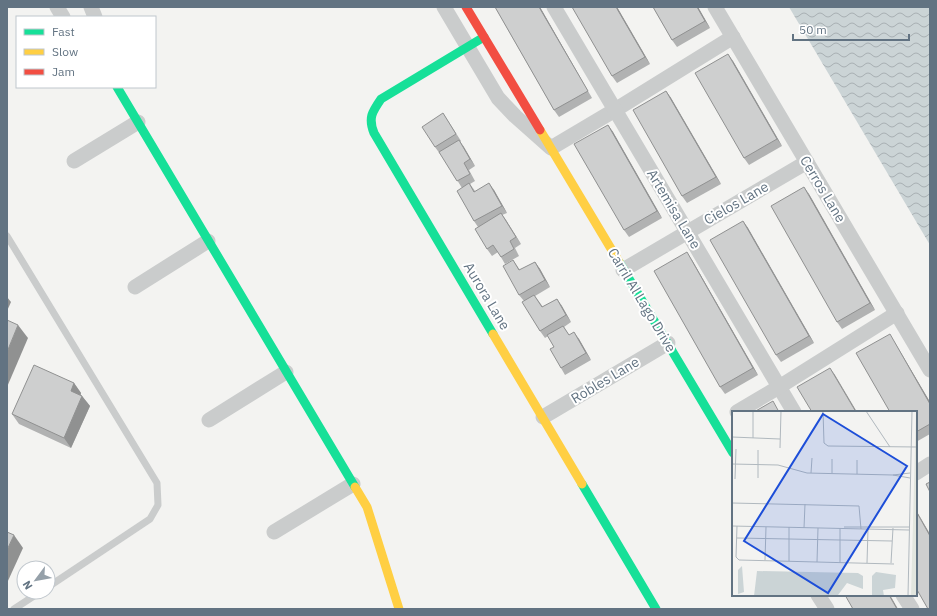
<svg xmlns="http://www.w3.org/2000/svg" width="937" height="616" font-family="'IBM Plex Sans',sans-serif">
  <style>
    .water { fill: url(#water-waves) }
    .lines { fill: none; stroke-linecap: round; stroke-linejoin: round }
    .lane { stroke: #cacccc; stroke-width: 7 }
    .street { stroke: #cacccc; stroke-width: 15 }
    .fast { stroke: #16e098; stroke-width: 9 }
    .slow { stroke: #ffcf43; stroke-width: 9 }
    .jam { stroke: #f24e42; stroke-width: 9 }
    .wall { fill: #b1b2b2 }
    .shaded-wall { fill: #909191 }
    .building { fill: #cecfcf; stroke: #909191 }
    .labels { text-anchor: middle; stroke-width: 4; stroke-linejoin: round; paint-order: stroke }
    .street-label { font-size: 14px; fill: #627382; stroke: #fff }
    .inset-road { fill: none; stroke: #b0b8be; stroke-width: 1 }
    .view { fill: #1d4ed8; fill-opacity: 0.15; stroke: #1d4ed8; stroke-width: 2 }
    .inset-edge { fill: none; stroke: #627382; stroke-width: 2 }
  </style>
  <defs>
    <pattern id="water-waves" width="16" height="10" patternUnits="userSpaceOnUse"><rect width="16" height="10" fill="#cbd4d6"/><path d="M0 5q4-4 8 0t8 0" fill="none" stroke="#a8b0b3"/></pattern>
  </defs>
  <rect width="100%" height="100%" fill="#f3f3f1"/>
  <!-- water -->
  <path class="water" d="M789 7H930V245Z"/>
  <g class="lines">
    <!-- lane -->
    <g class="lane">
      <path d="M7 236 157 483 158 505 150 519 48 587"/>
      <path d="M14 609 40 592"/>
    </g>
    <!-- street -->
    <g class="street">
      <path d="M57 7 63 17"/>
      <path d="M91 7 95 17"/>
      <path d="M444 7 498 98 515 116 551 148 615 110 733 37"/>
      <path d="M554 7 794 412"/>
      <path d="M715 7 930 370"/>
      <path d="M74 161 138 122"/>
      <path d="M623 270 807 162"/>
      <path d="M135 287 208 241"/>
      <path d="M737 412 779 387 897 313"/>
      <path d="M543 417 668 343"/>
      <path d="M209 420 286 372"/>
      <path d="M916 473 930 464"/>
      <path d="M274 532 353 484"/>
      <path d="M818 595 827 609"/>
      <path d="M903 595 912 609"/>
    </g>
    <!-- fast -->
    <g class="fast">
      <path d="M484 37 381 99C372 112 368 118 374 133L493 334"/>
      <path d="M117 87 355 487"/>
      <path d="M619 262 733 453"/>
      <path d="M582 484 656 609"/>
    </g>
    <!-- slow -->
    <g class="slow">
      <path d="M540 130 619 262"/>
      <path d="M493 334 582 484"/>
      <path d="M355 487 367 507 399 609"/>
    </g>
    <!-- jam -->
    <path class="jam" d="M466 7 540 130"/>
  </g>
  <!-- wall -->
  <g class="wall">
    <path d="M495 7H540L592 98 559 117 554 110Z"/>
    <path d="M617 7 650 64 617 83 612 76Z"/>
    <path d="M653 7H698L710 28 677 47 672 40Z"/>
    <path d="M733 61 782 146 749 165 744 158Z"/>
    <path d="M666 91 671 98 721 184 687 203 682 196Z"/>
    <path d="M443 113 461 141 460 142 475 166 469 170 475 181 470 184 475 191 494 190 507 213 502 215 521 244 515 248 519 256 505 264 498 252 492 256 487 249 478 227 474 221 462 188 441 154H440L435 147Z"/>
    <path d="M608 125 613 132 662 218 629 237 624 230Z"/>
    <path d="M809 194 875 310 842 329 837 322Z"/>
    <path d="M743 221 748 228 814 343 781 362 776 355Z"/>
    <path d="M513 260 520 270 535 262 540 269 550 287 535 296 543 307 557 299 571 322 564 327 569 335 579 339 591 360 565 375 561 368 554 347 548 336 545 338 540 331 524 301 519 295Z"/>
    <path d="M692 260 758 375 725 394 720 387Z"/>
    <path d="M894 341 930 402V434L916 442V412Z"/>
    <path d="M74 383 81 393V395L82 396 90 406 71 448 19 424 12 414Z"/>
  </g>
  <!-- shaded-wall -->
  <g class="shaded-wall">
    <path d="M539 7H540L592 98 588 91Z"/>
    <path d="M616 7H617L650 64 645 57Z"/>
    <path d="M697 7H698L710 28 705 21Z"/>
    <path d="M728 54 733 61 782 146 777 139Z"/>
    <path d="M666 91 671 98 721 184 716 177Z"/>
    <path d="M608 125 613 132 662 218 657 211Z"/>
    <path d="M459 140 464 147 475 166 470 159Z"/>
    <path d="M489 183 494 190 507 213 502 206Z"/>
    <path d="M804 187 809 194 875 310 870 303Z"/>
    <path d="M501 213 506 220 521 244 516 237Z"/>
    <path d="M743 221 748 228 814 343 809 336Z"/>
    <path d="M687 252 692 260 758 375 753 368Z"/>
    <path d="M535 262 540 269 550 287 545 280Z"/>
    <path d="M7 297 11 302 7 311Z"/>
    <path d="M557 299 562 306 571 322 566 315Z"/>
    <path d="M18 325 28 338 7 387V352Z"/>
    <path d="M574 332 579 339 591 360 586 353Z"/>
    <path d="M890 334 894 341 930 402V404Z"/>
    <path d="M830 368 835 375 857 412H856Z"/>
    <path d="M74 383 81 393 78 401 71 391Z"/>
    <path d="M82 396 90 406 71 448 64 438Z"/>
    <path d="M916 510 930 534V536L916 511Z"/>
    <path d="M14 535 23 548 7 583V550Z"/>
    <path d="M889 595H890L898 609H897Z"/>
  </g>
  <!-- building -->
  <g class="building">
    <path d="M495 7H539L588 91 554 110Z"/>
    <path d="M572 7H616L645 57 612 76Z"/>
    <path d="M653 7H697L705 21 672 40Z"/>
    <path d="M728 54 777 139 744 158 695 73Z"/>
    <path d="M666 91 716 177 682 196 633 110Z"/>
    <path d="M443 113 456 134 435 147 422 127Z"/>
    <path d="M608 125 657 211 624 230 574 144Z"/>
    <path d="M459 140 470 159 464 163 470 174 457 181 439 152Z"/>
    <path d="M469 183 474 192 489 183 502 206 474 221 457 191Z"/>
    <path d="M804 187 870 303 837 322 771 206Z"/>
    <path d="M501 213 516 237 510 241 514 249 501 257 493 245 487 249 475 229Z"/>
    <path d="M743 221 809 336 776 355 710 240Z"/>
    <path d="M687 252 753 368 720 387 654 271Z"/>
    <path d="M513 260 519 270 535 262 545 280 519 295 503 266Z"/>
    <path d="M534 295 542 307 557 299 566 315 540 331 522 302Z"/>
    <path d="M7 320 18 325 7 352Z"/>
    <path d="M563 326 569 335 574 332 586 353 561 368 550 349 554 347 547 335Z"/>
    <path d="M890 334 930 404V424L916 432V412H890L856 353Z"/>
    <path d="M34 365 74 383 71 391 82 396 64 438 12 414Z"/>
    <path d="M830 368 856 412H812L797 387Z"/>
    <path d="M773 401 779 412H754Z"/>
    <path d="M930 482V492L926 484Z"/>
    <path d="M916 511 930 536V609H928L916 588Z"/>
    <path d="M7 532 14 535 7 550Z"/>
    <path d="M845 595H889L897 609H853Z"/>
  </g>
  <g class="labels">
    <!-- street labels -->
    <g class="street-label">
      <text transform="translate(823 189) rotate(59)" y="5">Cerros Lane</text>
      <text transform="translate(736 203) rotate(-30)" y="5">Cielos Lane</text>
      <text transform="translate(674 209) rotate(59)" y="5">Artemisa Lane</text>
      <text transform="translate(487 296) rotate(59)" y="5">Aurora Lane</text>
      <text transform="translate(642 300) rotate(59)" y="5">Carril Al Lago Drive</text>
      <text transform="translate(605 380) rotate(-31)" y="5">Robles Lane</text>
    </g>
  </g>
  <!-- overview -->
  <g transform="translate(732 411)">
    <rect width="185" height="185" fill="#f3f3f1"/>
    <path d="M184 0 185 185H179Z" fill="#e2e6df"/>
    <path d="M10 155 12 181 6 183V159ZM25 160 126 162 131 165V178L115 172 106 184 22 185ZM144 161 164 164 163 177 151 179 152 185H140V165Z" fill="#cbd4d6"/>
    <path class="inset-road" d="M91 0 92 32 96 35 185 36M134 0 158 36M0 26 48 28M21 27V0M48 37 49 0M26 39V67M125 49V63M0 53 46 54 75 62 161 64M79 62 80 47M100 62V48M178 67 161 64 178 62M3 68 4 38M0 92 127 95 129 118M0 115 177 119M5 115 4 146 7 149 162 153M112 116H177M72 117 73 93M5 127 160 130M33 149 34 116M57 150V116M85 151 86 117M108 151V117M135 152 136 118M159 152 161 117M176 185 180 0"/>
    <path class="view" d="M91 3 175 55 96 182 12 130Z"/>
    <rect width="185" height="185" class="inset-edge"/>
  </g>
  <!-- border -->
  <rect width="937" height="616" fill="none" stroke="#627382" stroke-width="16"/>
  <!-- legend -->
  <rect x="16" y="16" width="140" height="72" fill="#ffffff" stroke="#c0c7cd"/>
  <rect x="24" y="29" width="20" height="6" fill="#16e098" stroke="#c0c7cd"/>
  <text x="52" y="36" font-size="12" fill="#627382">Fast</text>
  <rect x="24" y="49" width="20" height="6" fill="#ffcf43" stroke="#c0c7cd"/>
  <text x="52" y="56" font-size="12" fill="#627382">Slow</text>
  <rect x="24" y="69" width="20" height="6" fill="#f24e42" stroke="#c0c7cd"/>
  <text x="52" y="76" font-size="12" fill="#627382">Jam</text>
  <!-- north arrow -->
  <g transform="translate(36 580) rotate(238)"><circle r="19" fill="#ffffff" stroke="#c0c7cd"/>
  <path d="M0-3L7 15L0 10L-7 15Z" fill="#95a0a9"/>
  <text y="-6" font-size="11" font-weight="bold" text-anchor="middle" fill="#627382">N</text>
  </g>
  <!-- scale -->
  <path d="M793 34v6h116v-6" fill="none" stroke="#627382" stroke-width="2"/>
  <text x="799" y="34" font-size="12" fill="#627382" stroke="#ffffff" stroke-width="3" paint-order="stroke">50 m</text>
</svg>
